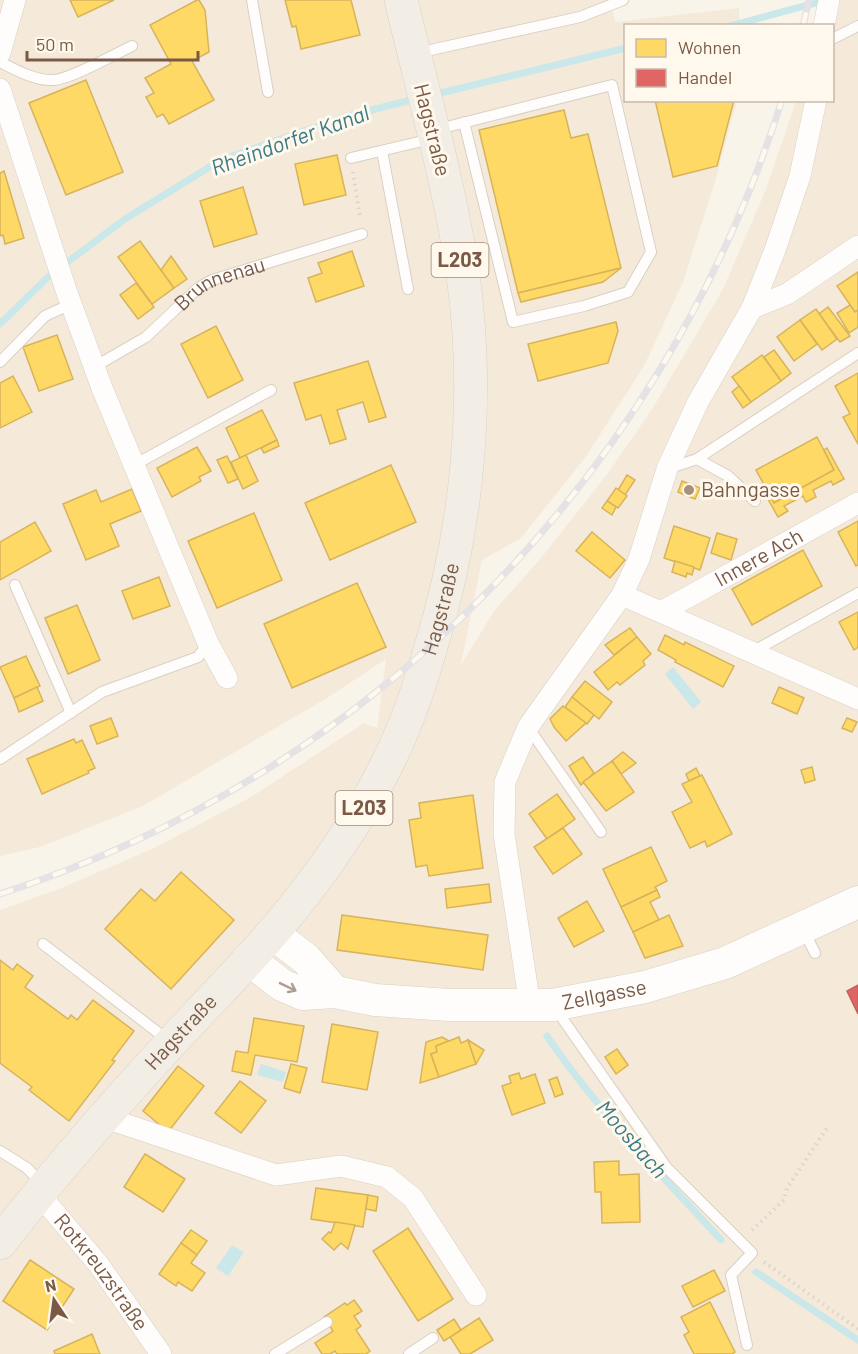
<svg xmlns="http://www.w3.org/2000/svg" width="858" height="1354" font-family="Barlow,sans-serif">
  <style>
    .residential { fill: #f5ead9 }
    .water { fill: #cae7ea }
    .homes { fill: #ffd966; stroke: #d7b35c; stroke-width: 1.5 }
    .shops { fill: #e06666; stroke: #c1625c; stroke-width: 1.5 }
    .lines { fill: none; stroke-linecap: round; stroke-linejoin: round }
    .stream { stroke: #cae7ea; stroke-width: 7 }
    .lane-casing { stroke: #d8d0c6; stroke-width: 12 }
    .street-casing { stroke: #d8d0c6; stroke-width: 22 }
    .secondary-casing { stroke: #d8d0c6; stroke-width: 33 }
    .primary-casing { stroke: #dad0c8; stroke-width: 34 }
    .path { stroke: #dbd3cc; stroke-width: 4; stroke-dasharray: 1.5 4.5; stroke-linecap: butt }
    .lane { stroke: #fefdfc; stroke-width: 10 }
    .street { stroke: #fefdfc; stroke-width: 21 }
    .secondary { stroke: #fefdfc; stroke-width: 32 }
    .primary { stroke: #f3eee5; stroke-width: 33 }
    .rail-casing { stroke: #e5e2e5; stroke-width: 7 }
    .rail { stroke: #fff8ec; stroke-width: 4.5; stroke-dasharray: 14; stroke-linecap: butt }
    .oneway { stroke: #af9b8f }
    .poi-dot { fill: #a6907f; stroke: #fff8ec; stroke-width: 2 }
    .labels { text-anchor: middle; stroke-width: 6; stroke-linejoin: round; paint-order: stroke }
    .shield { fill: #fff8ec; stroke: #a28978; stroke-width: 1.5 }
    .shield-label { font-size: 20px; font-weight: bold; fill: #7a5a46 }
    .street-label { font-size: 21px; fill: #7a5a46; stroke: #fff8ec }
    .poi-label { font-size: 21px; fill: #7a5a46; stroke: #fff8ec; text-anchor: start }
    .water-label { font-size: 22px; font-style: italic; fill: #3b7a88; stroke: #fff8ec }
  </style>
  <rect width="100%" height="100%" fill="#f9f4ea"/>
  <!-- residential -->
  <path class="residential" d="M0 0H608L616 22 739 8 740 25 626 26V100L737 101 715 182 683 282 644 366 585 458 521 538 482 560 461 665 494 611 541 558 608 473 654 406 723 289 766 189 796 101 832 100V26L821 0H858V1354H0V910L59 889 154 848 251 797 364 723 377 728 386 659 327 698 143 806 40 847 0 856Z"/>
  <!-- water -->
  <g class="water">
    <path d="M673 667 701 702 693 709 665 674Z"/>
    <path d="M261 1064 286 1072 283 1082 257 1075Z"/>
    <path d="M232 1245 244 1252 228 1276 216 1268Z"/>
  </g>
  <!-- homes -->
  <g class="homes">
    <path d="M70 0H114L78 17Z"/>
    <path d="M197 0H199L205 10 209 52 192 61 214 100 169 124 163 114 157 117 146 97 154 93 145 78 171 64 150 25Z"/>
    <path d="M285 0H351L360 35 301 49 296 26 292 27Z"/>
    <path d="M86 80 123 172 66 195 29 103Z"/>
    <path d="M655 100H734L717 166 673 177Z"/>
    <path d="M564 110 571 138 588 134 621 268 518 293 479 130Z"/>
    <path d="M337 155 346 195 304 205 295 164Z"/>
    <path d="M4 171 24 238 5 244 3 235 0 236V173Z"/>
    <path d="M243 187 257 234 214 247 200 201Z"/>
    <path d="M140 241 174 288 152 304 118 257Z"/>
    <path d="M352 251 364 286 316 302 308 278 322 273 318 263Z"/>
    <path d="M171 256 187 279 174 288 161 270Z"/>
    <path d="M621 268 603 282 521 302 518 293Z"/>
    <path d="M858 272V310L855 312 837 286Z"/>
    <path d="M136 283 154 307 138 319 120 295Z"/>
    <path d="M850 305 855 312 858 310V327L849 333 837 313Z"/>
    <path d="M828 307 850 336 840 342 819 314Z"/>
    <path d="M816 309 837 339 822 350 800 320Z"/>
    <path d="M800 320 817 344 794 361 777 337Z"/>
    <path d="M616 322 618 331 608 363 538 381 528 344Z"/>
    <path d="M216 326 243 380 208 398 181 344Z"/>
    <path d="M57 335 73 379 39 391 23 347Z"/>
    <path d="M774 350 791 373 781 381 764 357Z"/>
    <path d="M762 355 781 381 751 402 732 377Z"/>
    <path d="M368 361 386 417 369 422 363 402 337 410 346 439 330 444 321 415 306 420 294 383Z"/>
    <path d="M858 373V444L843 417 850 414 835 386Z"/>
    <path d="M13 376 32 412 0 428V383Z"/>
    <path d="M739 386 751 402 743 408 732 392Z"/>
    <path d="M262 410 277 440 240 458 226 428Z"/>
    <path d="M817 437 834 470 774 503 756 470Z"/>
    <path d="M277 440 279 446 264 453 261 448Z"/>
    <path d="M197 447 211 471 199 477 201 481 172 497 157 468Z"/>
    <path d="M827 448 844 479 833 485 831 481 813 490 816 497 806 502 803 496 784 506 788 511 778 517 760 485 763 483 774 503 834 470 824 450Z"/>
    <path d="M246 455 258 481 243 489 231 462Z"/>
    <path d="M227 456 238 479 228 483 217 460Z"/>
    <path d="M391 465 416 522 330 560 305 503Z"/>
    <path d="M627 475 635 480 625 495 618 490Z"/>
    <path d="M682 481 700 488 695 499 678 492Z"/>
    <path d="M616 488 627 496 618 508 607 501Z"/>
    <path d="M132 489 141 511 110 524 119 546 86 560 63 504 96 490 101 502Z"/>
    <path d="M607 501 616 507 612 515 602 508Z"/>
    <path d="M254 513 282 580 217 608 188 541Z"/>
    <path d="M858 521V565L856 566 838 532Z"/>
    <path d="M35 522 51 551 0 580V542Z"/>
    <path d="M674 526 710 538 700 570 664 558Z"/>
    <path d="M592 532 625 560 610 578 576 551Z"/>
    <path d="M717 533 737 539 731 560 711 553Z"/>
    <path d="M803 550 822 586 752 625 732 589Z"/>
    <path d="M675 561 694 567 692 575 687 573 686 577 672 572Z"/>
    <path d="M159 577 170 606 133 619 122 591Z"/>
    <path d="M357 583 386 647 292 688 264 624Z"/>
    <path d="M77 605 100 660 68 674 45 618Z"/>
    <path d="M858 612V647L854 650 839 622Z"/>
    <path d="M630 628 637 637 614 655 605 645Z"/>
    <path d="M665 635 684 645 685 642 734 666 723 687 675 662 676 660 658 650Z"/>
    <path d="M637 637 651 654 643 661 645 665 620 685 617 682 608 690 594 672Z"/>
    <path d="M26 656 40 686 14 698 0 667Z"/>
    <path d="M585 681 612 702 599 719 572 697Z"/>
    <path d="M37 687 43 701 19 712 14 698Z"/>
    <path d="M779 687 804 698 797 714 772 703Z"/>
    <path d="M572 697 594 715 587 724 565 707Z"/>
    <path d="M563 706 586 723 566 741 554 727 550 719Z"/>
    <path d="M111 718 118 736 97 744 90 726Z"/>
    <path d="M847 718 857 722 852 732 842 728Z"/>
    <path d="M74 739 76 743 82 740 95 768 88 771 89 773 42 794 27 759Z"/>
    <path d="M623 752 636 763 621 774 612 761Z"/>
    <path d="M583 757 594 773 581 785 569 766Z"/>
    <path d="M612 761 634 792 606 811 583 782Z"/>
    <path d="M812 767 815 780 805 783 801 770Z"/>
    <path d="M696 768 700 776 689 781 686 774Z"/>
    <path d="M702 775 732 834 707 847 705 841 690 848 672 812 692 802 682 784Z"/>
    <path d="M557 794 575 819 547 839 529 814Z"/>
    <path d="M473 795 483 868 429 876 427 865 416 867 409 820 421 818 419 803Z"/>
    <path d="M563 828 582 854 553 874 534 847Z"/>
    <path d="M651 847 667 881 655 887 657 890 621 907 603 869Z"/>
    <path d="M181 872 234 920 171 989 105 929 141 889 155 901Z"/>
    <path d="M489 884 491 902 447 908 445 889Z"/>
    <path d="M657 890 660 897 650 902 659 920 633 932 621 907Z"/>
    <path d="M587 901 604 931 574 947 558 918Z"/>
    <path d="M342 915 488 935 483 970 337 950Z"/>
    <path d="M669 915 683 946 645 958 633 932Z"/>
    <path d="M0 960 13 970 17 964 33 976 25 987 68 1019 71 1015 77 1020 93 1000 134 1031 112 1060 115 1061 69 1121 29 1090 32 1087 0 1063Z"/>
    <path d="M254 1018 304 1026 297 1062 255 1055 251 1075 232 1071 236 1051 248 1053Z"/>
    <path d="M332 1024 378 1032 367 1090 322 1082Z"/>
    <path d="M442 1037 449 1041 436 1046 437 1052 431 1054 439 1077 420 1083 426 1042Z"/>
    <path d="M459 1037 461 1043 468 1040 476 1064 439 1077 431 1054 437 1052 436 1046Z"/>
    <path d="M468 1040 484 1050 476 1064Z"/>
    <path d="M617 1049 628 1065 616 1074 605 1057Z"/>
    <path d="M291 1064 307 1068 300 1093 284 1088Z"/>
    <path d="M178 1066 204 1086 168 1132 143 1111Z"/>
    <path d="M519 1073 521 1079 535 1074 545 1103 512 1115 502 1086 511 1083 509 1076Z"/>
    <path d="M557 1077 563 1094 555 1097 549 1080Z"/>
    <path d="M240 1081 266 1101 241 1133 215 1113Z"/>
    <path d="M145 1154 185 1179 163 1212 124 1187Z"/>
    <path d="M619 1161V1175L639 1174 640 1222 602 1223 601 1192H595L594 1162Z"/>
    <path d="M316 1188 368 1195 363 1227 311 1219Z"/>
    <path d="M368 1195 378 1197 376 1211 366 1209Z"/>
    <path d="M335 1222 355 1225 348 1249 341 1243 334 1250 322 1239 329 1232 331 1233Z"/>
    <path d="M408 1228 453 1299 418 1321 373 1251Z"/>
    <path d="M191 1230 207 1241 197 1255 181 1243Z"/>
    <path d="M181 1243 197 1255 191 1263 205 1273 192 1291 178 1282 176 1286 159 1274Z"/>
    <path d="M30 1260 74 1289 47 1330 3 1301Z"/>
    <path d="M714 1270 725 1291 693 1307 682 1286Z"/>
    <path d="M354 1300 362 1311 354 1316 361 1326 356 1330 370 1351 366 1354H337L335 1351 330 1354H322L315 1343 333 1331 324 1317 345 1303 347 1305Z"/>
    <path d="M710 1302 735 1352 732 1354H694L684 1335 689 1332 681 1317Z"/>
    <path d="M479 1318 493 1340 470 1354H461L450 1337Z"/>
    <path d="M454 1319 461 1330 444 1341 437 1330Z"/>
    <path d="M92 1334 100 1354H55L54 1351Z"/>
  </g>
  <!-- shops -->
  <path class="shops" d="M858 985V1014L847 991Z"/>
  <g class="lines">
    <!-- stream -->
    <g class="stream">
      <path d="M730 26 826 0"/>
      <path d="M432 95 626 48"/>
      <path d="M0 324 49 276 125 219 221 160 344 117 415 99"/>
      <path d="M547 1036C597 1110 661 1174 721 1240"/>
      <path d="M756 1272 858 1340"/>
    </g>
    <defs>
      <g id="lane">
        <path d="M252 0 268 92"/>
        <path d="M832 39 858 26"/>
        <path d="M417 53 580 17 623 0"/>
        <path d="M0 62C16 70 35 81 54 80 71 79 115 54 132 46"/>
        <path d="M435 130 612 85 651 252 628 292 584 306 513 322 464 122"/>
        <path d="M382 151 408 289"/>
        <path d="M351 158 431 139"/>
        <path d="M0 362 45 316 71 304"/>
        <path id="s1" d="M94 367 146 337 198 288 212 280 362 234"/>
        <path d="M697 459 728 476 755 501"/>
        <path d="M134 465 271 390"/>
        <path d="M667 469 697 459 858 353"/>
        <path d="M15 585 71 713"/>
        <path d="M752 652 858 593"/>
        <path d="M528 727 601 832"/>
        <path d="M0 759 102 692 198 657 208 643"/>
        <path d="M803 929 815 953"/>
        <path d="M43 944 169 1041"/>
        <path d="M555 1008 667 1168 752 1253 731 1275 747 1345"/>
        <path d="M0 1151 27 1168 42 1184"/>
        <path d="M275 1354 327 1322"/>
        <path d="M409 1354 433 1338"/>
      </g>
      <g id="street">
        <path d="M824 26 829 0"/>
        <path d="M0 53 15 0"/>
        <path d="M0 89 66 290 102 388 208 643 227 678"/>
        <path d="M752 308 787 294 858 246"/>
        <path d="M622 595 858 699"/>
        <path id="s2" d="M661 612 858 503"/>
        <path d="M530 1006 504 834 505 782 528 727 622 595 639 559 667 469 698 402 752 308 775 250 800 176 816 100"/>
        <path d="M103 1117 276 1175 341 1166 387 1177 413 1198 476 1295"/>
        <path id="s3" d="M39 1194 99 1265 161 1354"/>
      </g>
      <g id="secondary">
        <path d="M272 933 306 959 335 992"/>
        <path id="s4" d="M248 959 282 985 303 994 335 992 375 1000 449 1005H553L645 987 725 963 858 902"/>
      </g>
      <g id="primary">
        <path id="s5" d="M0 1243C53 1174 110 1109 169 1045 213 997 261 950 301 898 334 856 364 811 388 762 406 726 419 689 430 650 468 528 481 395 462 268 448 178 422 89 401 0"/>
      </g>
    </defs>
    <!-- lane casing -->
    <use href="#lane" class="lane-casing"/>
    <!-- street casing -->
    <use href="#street" class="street-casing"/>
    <!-- secondary casing -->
    <use href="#secondary" class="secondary-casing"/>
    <!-- primary casing -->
    <use href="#primary" class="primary-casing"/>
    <!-- path -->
    <g class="path">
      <path d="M353 172 360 218"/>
      <path d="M752 1230 784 1200 787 1188 827 1128"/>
      <path d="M764 1262 858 1329"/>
    </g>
    <!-- lane -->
    <use href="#lane" class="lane"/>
    <!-- street -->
    <use href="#street" class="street"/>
    <!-- secondary -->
    <use href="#secondary" class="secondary"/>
    <!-- primary -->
    <use href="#primary" class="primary"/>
    <defs>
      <g id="rail">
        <path d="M803 26 809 0"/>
        <path d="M0 894C375 772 663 476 782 100"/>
      </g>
    </defs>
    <!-- rail casing -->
    <use href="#rail" class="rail-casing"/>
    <!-- rail -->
    <use href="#rail" class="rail"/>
  </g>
  <!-- one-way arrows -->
  <defs><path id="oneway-shaft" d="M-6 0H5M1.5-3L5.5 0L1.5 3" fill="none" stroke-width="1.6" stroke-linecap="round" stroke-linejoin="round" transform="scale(1.5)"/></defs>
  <use class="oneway" href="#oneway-shaft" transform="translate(288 987) rotate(26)"/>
  <!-- markers -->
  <circle class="poi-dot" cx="689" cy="490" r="6"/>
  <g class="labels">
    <!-- shield labels -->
    <g class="shield">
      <rect x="431.5" y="243" width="57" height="34" rx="4.5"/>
      <rect x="335.5" y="791" width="57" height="34" rx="4.5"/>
    </g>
    <g class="shield-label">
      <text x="460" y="267">L203</text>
      <text x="364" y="815">L203</text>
    </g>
    <!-- street labels -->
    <g class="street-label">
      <text transform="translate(432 130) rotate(76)" y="7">Hagstraße</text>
      <text dy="7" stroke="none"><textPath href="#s1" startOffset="153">Brunnenau</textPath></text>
      <text dy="7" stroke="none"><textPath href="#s2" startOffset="112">Innere Ach</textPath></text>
      <text dy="7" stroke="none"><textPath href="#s5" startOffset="782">Hagstraße</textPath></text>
      <text dy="7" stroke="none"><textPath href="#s4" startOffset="369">Zellgasse</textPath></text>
      <text dy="7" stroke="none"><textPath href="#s5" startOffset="278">Hagstraße</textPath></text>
      <text dy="7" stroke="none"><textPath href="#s3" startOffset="100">Rotkreuzstraße</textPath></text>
    </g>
    <!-- poi labels -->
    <g class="poi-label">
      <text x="701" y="497">Bahngasse</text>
    </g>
    <!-- water labels -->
    <g class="water-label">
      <text transform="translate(290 140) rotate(-20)" y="8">Rheindorfer Kanal</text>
      <text transform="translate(632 1139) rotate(49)" y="8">Moosbach</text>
    </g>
  </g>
  <!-- legend -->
  <rect x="624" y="24" width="210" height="78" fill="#fff8ec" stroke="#cab9aa" stroke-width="1.5"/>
  <rect x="636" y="39" width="30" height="18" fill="#ffd966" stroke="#cab9aa" stroke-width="1.5"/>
  <text x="678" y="54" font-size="18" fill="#7a5a46">Wohnen</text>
  <rect x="636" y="69" width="30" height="18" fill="#e06666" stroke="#cab9aa" stroke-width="1.5"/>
  <text x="678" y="84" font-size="18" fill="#7a5a46">Handel</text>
  <!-- north arrow -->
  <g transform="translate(54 1300) rotate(347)" stroke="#fff8ec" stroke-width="4.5" paint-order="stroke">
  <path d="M0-4.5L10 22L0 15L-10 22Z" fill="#7a5a46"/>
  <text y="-9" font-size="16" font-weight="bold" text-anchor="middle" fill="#7a5a46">N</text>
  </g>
  <!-- scale -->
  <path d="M27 51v9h171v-9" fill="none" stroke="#7a5a46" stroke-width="3"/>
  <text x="36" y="51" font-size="18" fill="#7a5a46" stroke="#fff8ec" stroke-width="4.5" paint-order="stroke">50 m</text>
</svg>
